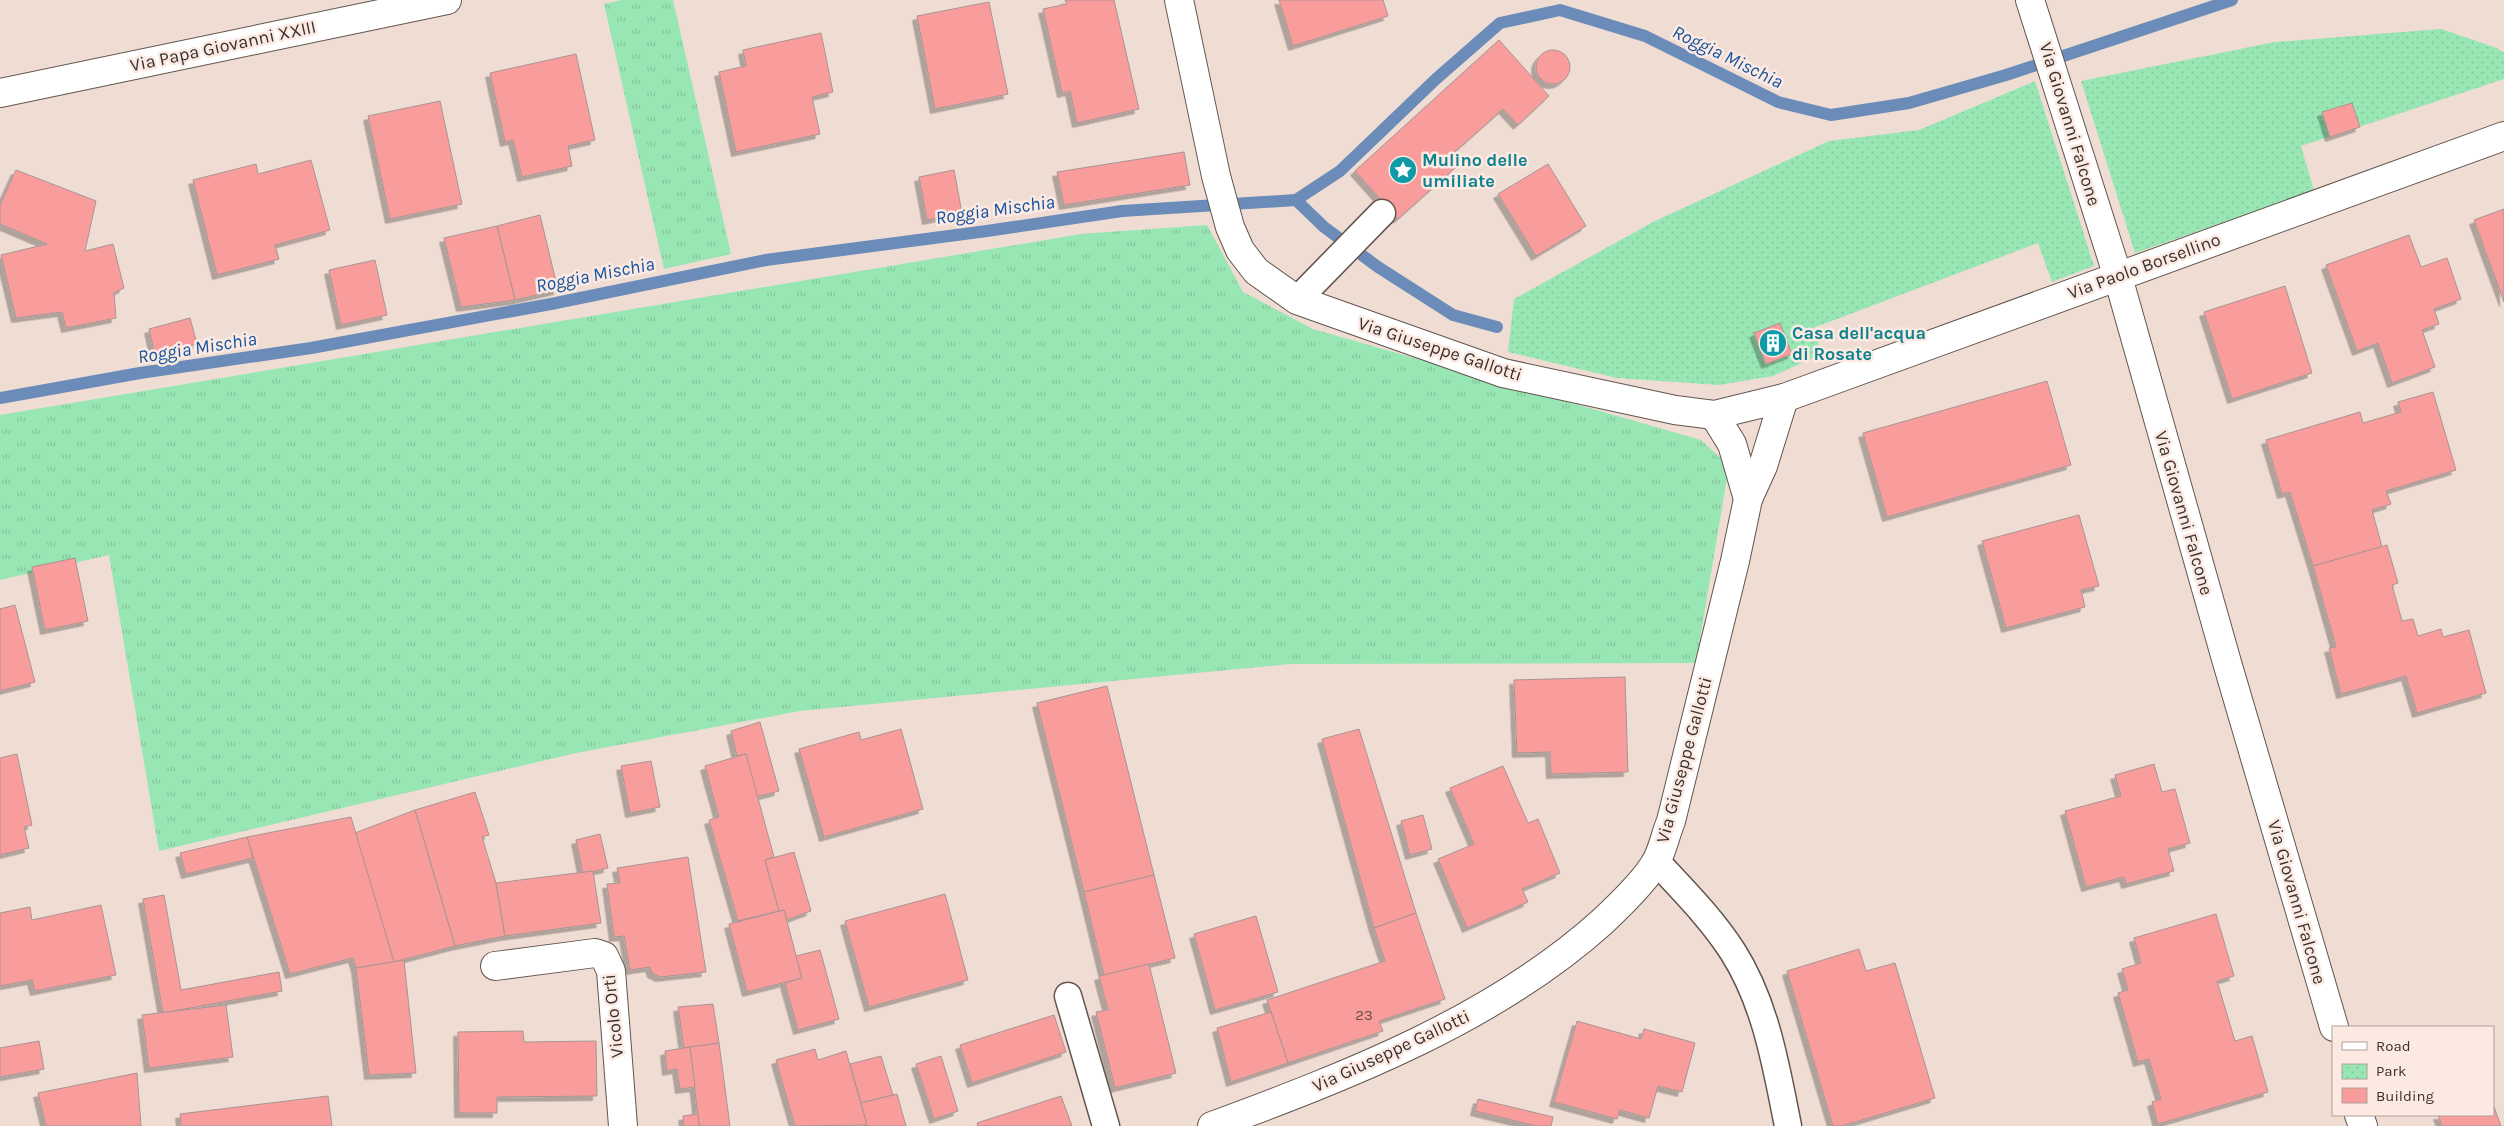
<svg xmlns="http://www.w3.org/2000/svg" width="2504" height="1126" font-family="Karla,sans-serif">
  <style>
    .grass { fill: url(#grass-tufts) }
    .park { fill: url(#park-dots) }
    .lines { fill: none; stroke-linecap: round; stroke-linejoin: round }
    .stream { stroke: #6b8bb9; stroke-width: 12 }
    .building { fill: #f89d9c; stroke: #a79493; filter: url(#shadow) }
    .lane-casing { stroke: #63544d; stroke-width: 29 }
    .street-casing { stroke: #63544d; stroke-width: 30 }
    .lane { stroke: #fff; stroke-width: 26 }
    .street { stroke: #fff; stroke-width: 28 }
    .labels { text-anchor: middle; stroke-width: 5; stroke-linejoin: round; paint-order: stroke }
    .number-label { font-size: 15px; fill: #684c4a }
    .street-label { font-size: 18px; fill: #38312e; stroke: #fceae2 }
    .culture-label { font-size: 18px; font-weight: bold; fill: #0d838f; stroke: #fceae2; text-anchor: start }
    .water-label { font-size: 19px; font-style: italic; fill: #1654a1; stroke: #fceae2 }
  </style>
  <defs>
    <pattern id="grass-tufts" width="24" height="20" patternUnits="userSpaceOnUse" patternTransform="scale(1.25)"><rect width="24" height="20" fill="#99e6b5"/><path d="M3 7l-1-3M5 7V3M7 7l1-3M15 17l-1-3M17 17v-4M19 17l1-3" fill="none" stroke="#85c69c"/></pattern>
    <pattern id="park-dots" width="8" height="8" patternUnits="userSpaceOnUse" patternTransform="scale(1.25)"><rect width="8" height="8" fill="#99e6b5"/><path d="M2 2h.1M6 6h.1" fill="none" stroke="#85c69c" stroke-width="1.8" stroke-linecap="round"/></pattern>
    <filter id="shadow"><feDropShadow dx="-4.5" dy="4.5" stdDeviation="0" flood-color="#0004"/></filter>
  </defs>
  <rect width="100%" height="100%" fill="#efddd4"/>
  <!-- grass -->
  <g class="grass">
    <path d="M622 0H673L731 254 664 269 604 4Z"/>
    <path d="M1207 225 1243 292 1313 329 1701 440 1729 466 1696 663 1290 664 800 711 576 753 159 851 109 555 0 580V415L1081 234Z"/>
  </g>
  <!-- park -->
  <g class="park">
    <path d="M2441 29 2497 48 2504 53V79L2301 146 2314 191 2135 253 2081 81 2275 42Z"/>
    <path d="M2035 81 2094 266 2052 282 2038 243 1813 328 1822 354 1773 376 1719 385 1617 378 1508 352 1514 299 1655 221 1829 141 1919 130Z"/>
  </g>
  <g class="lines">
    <!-- stream -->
    <g class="stream">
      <path d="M1296 200 1324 227 1378 267 1453 315 1497 327"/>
      <path d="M0 398 140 373 311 348 551 304 766 260 987 231 1122 211 1296 200 1340 171 1436 79 1500 23 1560 10 1645 36 1778 102 1831 115 1909 103 2006 75 2232 0"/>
    </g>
  </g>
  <!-- building -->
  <g class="building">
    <path d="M1065 0H1114L1139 109 1077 123 1070 91 1062 93 1043 9 1067 4Z"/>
    <path d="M1279 0H1383L1388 16 1293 46Z"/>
    <path d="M989 2 1008 94 935 109 917 16Z"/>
    <path d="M821 33 833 92 812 97 820 134 736 152 719 72 746 66 743 50Z"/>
    <path d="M1499 40 1549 96 1518 125 1503 109 1447 159 1455 168 1398 219 1355 171Z"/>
    <circle cx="1553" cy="67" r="17"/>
    <path d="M576 54 595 140 568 146 572 166 522 177 513 140 505 142 490 73Z"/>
    <path d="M440 101 462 204 390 219 368 116Z"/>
    <path d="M2352 103 2360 127 2330 137 2322 112Z"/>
    <path d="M1184 152 1190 185 1064 205 1057 172Z"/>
    <path d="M311 160 330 230 275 245 279 259 217 275 193 180 256 164 258 174Z"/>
    <path d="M1548 164 1586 226 1536 256 1498 194Z"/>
    <path d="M16 170 96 201 85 251 113 244 124 288 114 293 116 318 66 328 62 312 16 318 1 255 47 244 0 224V205Z"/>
    <path d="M954 170 962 213 927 220 919 177Z"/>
    <path d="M2504 209V302L2474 220Z"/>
    <path d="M540 215 558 290 515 300 497 226Z"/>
    <path d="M497 226 515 300 461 307 444 238Z"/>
    <path d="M2409 235 2421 267 2447 258 2461 299 2434 309 2439 324 2422 330 2435 367 2392 383 2378 343 2357 351 2326 265Z"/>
    <path d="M375 260 387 315 341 325 329 270Z"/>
    <path d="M2285 286 2312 373 2232 399 2204 312Z"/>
    <path d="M190 318 197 344 155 355 149 329Z"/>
    <path d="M1780 323 1792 354 1766 364 1754 333Z"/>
    <path d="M2047 381 2071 465 1887 517 1863 433Z"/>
    <path d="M2433 392 2456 470 2386 491 2391 504 2372 510 2382 547 2313 566 2290 492 2282 494 2266 440 2360 412 2363 423 2401 412 2398 402Z"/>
    <path d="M2079 515 2099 586 2081 590 2085 607 2006 628 1982 541Z"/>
    <path d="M2387 545 2398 583 2392 585 2402 621 2413 619 2418 636 2441 629 2443 637 2469 630 2486 693 2417 713 2406 676 2341 694 2329 648 2336 647 2313 566Z"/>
    <path d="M75 558 88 621 45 630 32 567Z"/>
    <path d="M15 605 35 682 0 691V609Z"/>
    <path d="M1625 677 1628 772 1551 774 1550 752 1517 753 1514 680Z"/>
    <path d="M1107 686 1154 875 1084 892 1037 703Z"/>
    <path d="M760 722 779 791 756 797 746 754 737 756 731 731Z"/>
    <path d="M901 729 923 809 824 837 799 749 859 732 861 740Z"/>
    <path d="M1359 729 1416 913 1374 928 1322 739Z"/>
    <path d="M17 754 32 825 24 827 29 848 0 855V758Z"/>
    <path d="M746 754 774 857 765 860 779 911 738 921 709 820 719 817 705 766Z"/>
    <path d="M651 761 660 807 630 813 621 766Z"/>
    <path d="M2154 764 2162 792 2175 789 2190 843 2168 849 2174 871 2126 884 2124 877 2086 887 2065 811 2121 796 2115 775Z"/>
    <path d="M1503 766 1528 823 1538 819 1560 873 1522 889 1528 902 1467 928 1438 859 1474 844 1450 788Z"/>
    <path d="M475 792 489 835 482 837 496 883 505 936 455 946 415 810Z"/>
    <path d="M415 810 455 946 394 962 355 833Z"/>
    <path d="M1423 815 1432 849 1410 855 1401 821Z"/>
    <path d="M351 817 394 962 356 968 353 958 290 974 247 837Z"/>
    <path d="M600 834 608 868 583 874 576 840Z"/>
    <path d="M247 837 253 858 186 874 180 853Z"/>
    <path d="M794 852 811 911 786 920 784 910 779 911 765 860Z"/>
    <path d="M688 857 706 972 660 977 652 973 650 967 630 970 624 936 614 937 607 884 620 883 617 868Z"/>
    <path d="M593 871 601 923 505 936 496 883Z"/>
    <path d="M1154 875 1175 958 1104 975 1084 892Z"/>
    <path d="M945 894 968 980 869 1007 845 921Z"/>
    <path d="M164 895 181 990 279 972 282 991 163 1013 143 899Z"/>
    <path d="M101 905 116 975 35 991 32 980 0 986V913L30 907 32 920Z"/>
    <path d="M784 910 802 978 747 992 729 924Z"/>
    <path d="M1416 913 1445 999 1379 1021 1383 1031 1288 1063 1267 1000 1385 961 1374 928Z"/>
    <path d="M2216 914 2234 976 2217 981 2235 1041 2252 1036 2268 1092 2158 1124 2152 1102 2161 1099 2149 1059 2138 1062 2118 993 2128 990 2122 969 2141 963 2134 938Z"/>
    <path d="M1256 916 1278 992 1215 1010 1194 934Z"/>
    <path d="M1859 949 1866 971 1895 963 1935 1098 1842 1126H1833L1787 971Z"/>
    <path d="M820 950 839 1019 798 1030 785 983 802 978 796 956Z"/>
    <path d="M404 960 416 1073 369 1075 356 968Z"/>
    <path d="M1149 964 1176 1073 1115 1088 1096 1012 1108 1010 1099 976Z"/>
    <path d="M713 1004 719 1043 684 1048 678 1007Z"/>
    <path d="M226 1005 233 1057 149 1068 142 1015Z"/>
    <path d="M1271 1012 1288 1063 1231 1082 1217 1028Z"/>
    <path d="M1054 1015 1066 1052 972 1083 960 1045Z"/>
    <path d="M1577 1021 1641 1039 1644 1029 1695 1043 1682 1092 1658 1086 1649 1118 1620 1110 1617 1119 1554 1102Z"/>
    <path d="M523 1031 524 1042 596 1041 597 1096 497 1097V1113H459L458 1032Z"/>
    <path d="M39 1041 44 1069 0 1077V1048Z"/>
    <path d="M719 1043 730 1126H699L690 1047Z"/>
    <path d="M690 1047 695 1087 680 1089 677 1069 667 1071 665 1051Z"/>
    <path d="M815 1049 818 1060 846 1051 867 1125 795 1126 776 1060Z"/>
    <path d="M881 1056 893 1095 861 1103 850 1064Z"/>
    <path d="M941 1056 958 1111 934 1119 916 1064Z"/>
    <path d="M137 1073 141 1126H46L38 1093Z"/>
    <path d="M897 1094 906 1126H863L867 1125 861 1103Z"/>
    <path d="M328 1096 332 1126H181L180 1114Z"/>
    <path d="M1061 1096 1072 1126H978L977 1123Z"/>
    <path d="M1478 1099 1553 1117 1551 1126H1536L1475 1111Z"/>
    <path d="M2493 1104 2501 1126H2442L2438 1115H2493Z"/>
    <path d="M698 1114 699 1126H684L683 1116Z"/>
  </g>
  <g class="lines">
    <defs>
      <g id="lane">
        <path d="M1297 300 1382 213"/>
        <path d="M1656 861C1683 890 1711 918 1733 952 1766 1004 1776 1066 1788 1126"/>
        <path d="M1068 996 1106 1126"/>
      </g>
      <g id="street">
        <path d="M1179 0 1216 176 1230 227 1240 250 1256 271 1297 300 1503 373 1675 410 1714 415 1784 398 2504 136"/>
        <path d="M2030 0 2118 277 2226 659 2334 1027"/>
        <path d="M0 93 447 0"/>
        <path d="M1714 415 1732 444 1748 499"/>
        <path d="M495 966 595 953 604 956 611 971 623 1126"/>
        <path d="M2359 1115 2363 1126"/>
        <path d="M1212 1126C1347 1076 1493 1020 1602 922 1618 907 1647 879 1657 860 1663 848 1666 833 1671 821L1735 561 1748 499 1763 466 1784 398"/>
      </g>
    </defs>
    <!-- lane casing -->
    <use href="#lane" class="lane-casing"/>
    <!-- street casing -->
    <use href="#street" class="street-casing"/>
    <!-- lane -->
    <use href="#lane" class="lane"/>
    <!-- street -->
    <use href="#street" class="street"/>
  </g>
  <!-- icons -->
  <defs>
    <symbol id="sight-disc" viewBox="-11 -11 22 22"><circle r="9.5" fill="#0f9aa8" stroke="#fceae2"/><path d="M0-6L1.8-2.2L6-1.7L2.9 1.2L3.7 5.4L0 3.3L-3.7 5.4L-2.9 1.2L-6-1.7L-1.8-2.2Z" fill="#fff"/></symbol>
    <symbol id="building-disc" viewBox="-11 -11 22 22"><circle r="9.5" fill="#0f9aa8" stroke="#fceae2"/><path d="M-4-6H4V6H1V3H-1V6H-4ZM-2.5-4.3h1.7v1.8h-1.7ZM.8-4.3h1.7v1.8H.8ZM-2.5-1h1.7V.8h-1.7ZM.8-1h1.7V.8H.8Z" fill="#fff"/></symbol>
  </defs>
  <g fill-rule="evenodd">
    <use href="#sight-disc" x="1387" y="154" width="32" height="32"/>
    <use href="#building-disc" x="1757" y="327" width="32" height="32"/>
  </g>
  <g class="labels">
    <!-- number labels -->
    <g class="number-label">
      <text x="1364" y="1020">23</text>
    </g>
    <!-- street labels -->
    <g class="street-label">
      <text transform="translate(223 46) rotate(-12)" y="6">Via Papa Giovanni XXIII</text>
      <text transform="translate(2070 124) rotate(73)" y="6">Via Giovanni Falcone</text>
      <text transform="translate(2144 266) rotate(-20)" y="6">Via Paolo Borsellino</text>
      <text transform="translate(1440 349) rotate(18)" y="6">Via Giuseppe Gallotti</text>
      <text transform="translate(2184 513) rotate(74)" y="6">Via Giovanni Falcone</text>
      <text transform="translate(1684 760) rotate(-75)" y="6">Via Giuseppe Gallotti</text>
      <text transform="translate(2297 902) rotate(74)" y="6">Via Giovanni Falcone</text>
      <text transform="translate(613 1016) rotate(-96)" y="6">Vicolo Orti</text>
      <text transform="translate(1391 1051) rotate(-25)" y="6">Via Giuseppe Gallotti</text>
    </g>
    <!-- culture labels -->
    <g class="culture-label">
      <text x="1422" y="166">Mulino delle<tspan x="1422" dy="21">umiliate</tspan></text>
      <text x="1792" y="339">Casa dell'acqua<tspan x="1792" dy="21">di Rosate</tspan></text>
    </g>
    <!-- water labels -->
    <g class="water-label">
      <text transform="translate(1728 56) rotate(26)" y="7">Roggia Mischia</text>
      <text transform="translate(995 209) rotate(-8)" y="7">Roggia Mischia</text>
      <text transform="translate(595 274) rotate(-11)" y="7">Roggia Mischia</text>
      <text transform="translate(197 347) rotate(-9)" y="7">Roggia Mischia</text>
    </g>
  </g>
  <!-- legend -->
  <rect x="2332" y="1026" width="162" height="90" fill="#fceae2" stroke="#aea09a"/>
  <rect x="2342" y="1042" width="25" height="8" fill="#ffffff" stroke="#aea09a"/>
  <text x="2376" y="1051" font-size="15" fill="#38312e">Road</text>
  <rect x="2342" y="1064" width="25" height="15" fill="url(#park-dots)" stroke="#aea09a"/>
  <text x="2376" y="1076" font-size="15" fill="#38312e">Park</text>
  <rect x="2342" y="1088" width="25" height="15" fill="#f89d9c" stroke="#aea09a"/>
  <text x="2376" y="1101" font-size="15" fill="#38312e">Building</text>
</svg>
